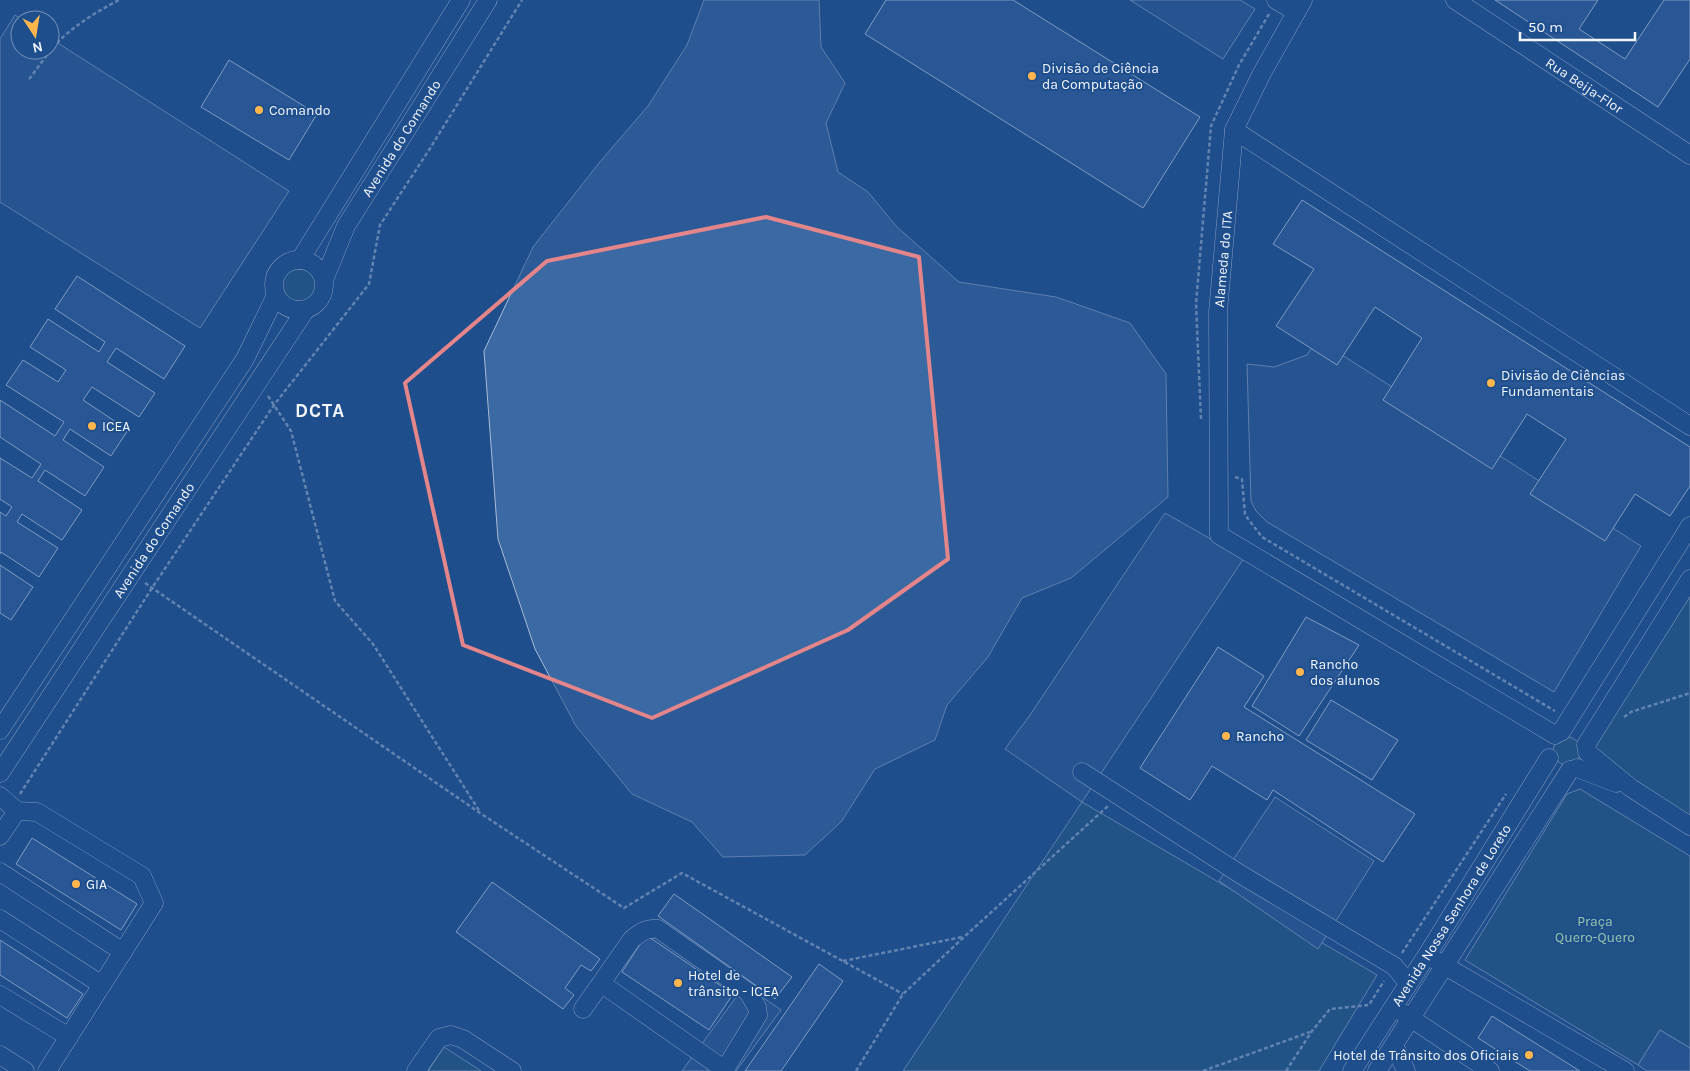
<svg xmlns="http://www.w3.org/2000/svg" width="1690" height="1071" font-family="Karla,sans-serif">
  <style>
    .green { fill: #245a82; stroke: #a8bbd7 }
    .parking { fill: #305b95; stroke: #a8bbd7 }
    .water { fill: #3b69a3; stroke: #a8bbd7 }
    .building { fill: #3563a3; stroke: #f2f6ff }
    .lines { fill: none; stroke-linecap: round; stroke-linejoin: round }
    .minor-casing { stroke: #f2f6ff; stroke-width: 19 }
    .path { stroke: #b3c4dc; stroke-width: 2.5; stroke-dasharray: 4 2.5; stroke-linecap: butt }
    .minor { stroke: #1f4e8c; stroke-width: 18 }
    .marked { fill: none; stroke: #e38589; stroke-width: 4; stroke-linejoin: round }
    .poi-dot { fill: #ffb74d; stroke: #1f4e8c; stroke-width: 2 }
    .labels { text-anchor: middle; stroke-width: 4; stroke-linejoin: round; paint-order: stroke }
    .poi-label { font-size: 14px; fill: #f2f6ff; stroke: #1f4e8c; text-anchor: start }
    .street-label { font-size: 14px; fill: #f2f6ff; stroke: #1f4e8c }
    .park-label { font-size: 14px; fill: #97c8a6; stroke: #1f4e8c }
    .district-label { font-size: 19px; font-weight: bold; letter-spacing: 1px; fill: #f2f6ff; stroke: #1f4e8c }
  </style>
  <rect width="100%" height="100%" fill="#1f4e8c"/>
  <!-- green -->
  <g class="green">
    <circle cx="299" cy="285" r="21"/>
    <path d="M1690 579V828L1586 745Z"/>
    <circle cx="1567" cy="751" r="14"/>
    <path d="M1580 789 1690 856V1048L1660 1030 1638 1065 1465 960 1567 794Z"/>
    <path d="M1082 802 1377 975 1319 1071H903Z"/>
    <path d="M444 1047 481 1071H428Z"/>
  </g>
  <!-- parking -->
  <g class="parking">
    <path d="M1130 0H1240L1255 9 1223 59Z"/>
    <path d="M15 15 23 20H20V50H50V38L289 191 200 328 0 202V39Z"/>
    <path d="M1317 339 1641 546 1554 692 1267 522 1256 511 1251 501 1247 364 1274 367 1307 355Z"/>
    <path d="M1165 513 1244 558 1082 802 1005 749 1030 715Z"/>
    <path d="M1275 797 1374 861 1318 949 1219 881Z"/>
    <path d="M745 985 781 1010 736 1071H682Z"/>
    <path d="M1660 1030 1690 1048V1071H1647L1638 1065Z"/>
  </g>
  <!-- water -->
  <path class="water" d="M704 0H819L821 47 845 83 826 123 838 172 868 192 896 226 959 282 1056 297 1130 323 1166 374 1168 497 1071 578 1022 598 988 657 947 705 935 740 875 769 841 822 805 855 723 857 692 822 632 794 576 726 535 649 498 539 484 351 533 247 599 163 648 106 687 45Z"/>
  <!-- building -->
  <g class="building">
    <path d="M886 0H1013L1200 117 1143 208 865 34Z"/>
    <path d="M1495 0H1598L1579 29 1625 59 1664 0H1690V59L1658 107Z"/>
    <path d="M229 60 317 114 289 160 201 107Z"/>
    <path d="M1302 200 1690 447V486L1670 516 1635 494 1605 541 1530 494 1566 439 1527 414 1492 469 1383 400 1422 338 1375 307 1337 365 1276 326 1314 269 1273 244Z"/>
    <path d="M77 276 185 346 164 379 116 348 107 362 155 393 139 417 92 387 83 400 128 430 111 456 70 429 63 440 104 467 85 496 45 470 38 481 82 510 62 540 22 514 17 522 58 548 39 577 1 552 0 554V512L6 516 12 507 0 499V458L32 478 41 464 0 437V400L55 436 64 422 6 385 23 360 58 382 66 370 30 347 48 319 99 352 105 342 55 309Z"/>
    <path d="M0 565 33 587 11 620 0 613Z"/>
    <path d="M1306 617 1359 645 1299 736 1252 706Z"/>
    <path d="M1218 647 1264 676 1244 707 1415 814 1383 862 1273 790 1267 800 1212 766 1190 800 1140 768Z"/>
    <path d="M1331 700 1398 740 1372 780 1306 740Z"/>
    <path d="M32 838 137 904 121 930 16 864Z"/>
    <path d="M492 882 600 959 591 971 581 965 565 988 574 995 563 1009 456 932Z"/>
    <path d="M674 894 792 977 775 999 658 916Z"/>
    <path d="M646 935 733 994 709 1030 622 972Z"/>
    <path d="M0 940 83 994 67 1018 0 975Z"/>
    <path d="M819 964 843 981 781 1071H745Z"/>
    <path d="M1492 1016 1580 1071H1530L1478 1038Z"/>
  </g>
  <g class="lines">
    <defs>
      <g id="minor">
        <path d="M1276 0 1296 12"/>
        <path d="M1303 0 1261 75 1234 130 1218 312 1219 535 1555 735"/>
        <path id="s1" d="M1455 0 1690 155"/>
        <path d="M1234 130 1690 426"/>
        <circle cx="299" cy="285" r="25"/>
        <path d="M300 260 461 0"/>
        <path id="s2" d="M324 280 346 226 488 0"/>
        <path d="M0 730 245 359 276 295"/>
        <path d="M1561 732 1690 526"/>
        <path d="M1586 745 1690 579"/>
        <path d="M1587 752 1631 788 1690 826"/>
        <path d="M1577 768 1616 783"/>
        <path d="M1082 772 1240 874 1394 966 1408 983"/>
        <path id="s3" d="M0 773 306 309"/>
        <path d="M0 796 17 811 37 812 142 876 154 903 47 1071"/>
        <path d="M0 836 17 811"/>
        <path d="M0 872 123 952"/>
        <path d="M0 919 102 985"/>
        <path d="M1435 960 1625 1071"/>
        <path d="M602 984 725 1070"/>
        <path d="M0 995 69 1037"/>
        <path d="M583 1009 632 939C641 932 646 928 658 929L748 992 757 1007 758 1015 724 1071"/>
        <path d="M1403 1013 1490 1071"/>
        <path d="M1394 1045 1406 1071"/>
        <path d="M0 1055 25 1071"/>
        <path d="M416 1071 439 1038 451 1035 463 1039 512 1071"/>
        <path id="s4" d="M1352 1071 1427 955 1549 758"/>
        <path d="M1377 1071 1570 770"/>
      </g>
    </defs>
    <!-- minor casing -->
    <use href="#minor" class="minor-casing"/>
    <!-- path -->
    <g class="path">
      <path d="M29 79C38 68 46 55 55 45 73 26 96 12 119 0"/>
      <path d="M268 396 291 431 335 601 373 644 480 812"/>
      <path d="M1201 419 1196 304 1211 126 1239 65 1269 14"/>
      <path d="M1235 477 1242 479 1245 515 1262 537 1555 711"/>
      <path d="M145 583 480 813 624 908 682 873 903 994"/>
      <path d="M1624 717 1631 712 1690 693"/>
      <path d="M20 794 152 588 274 405 369 284 380 225 429 150 522 0"/>
      <path d="M1402 953 1506 794"/>
      <path d="M843 961 962 937"/>
      <path d="M856 1071 903 994 964 937 1108 806"/>
      <path d="M1203 1071 1310 1032"/>
      <path d="M1286 1071 1312 1031 1330 1009 1369 1005 1384 981"/>
    </g>
    <!-- minor -->
    <use href="#minor" class="minor"/>
  </g>
  <!-- marked area -->
  <path d="M0 0H1690V1071H0ZM766 217 919 257 948 559 848 630 652 718 463 645 405 383 547 261Z" fill="#1f4e8c" fill-opacity=".55" fill-rule="evenodd"/>
  <path class="marked" d="M766 217 919 257 948 559 848 630 652 718 463 645 405 383 547 261Z"/>
  <!-- markers -->
  <g class="poi-dot">
    <circle cx="1032" cy="76" r="5"/>
    <circle cx="259" cy="110" r="5"/>
    <circle cx="1491" cy="383" r="5"/>
    <circle cx="92" cy="426" r="5"/>
    <circle cx="1300" cy="672" r="5"/>
    <circle cx="1226" cy="736" r="5"/>
    <circle cx="76" cy="884" r="5"/>
    <circle cx="678" cy="983" r="5"/>
    <circle cx="1529" cy="1055" r="5"/>
  </g>
  <g class="labels">
    <!-- poi labels -->
    <g class="poi-label">
      <text x="1042" y="73">Divisão de Ciência<tspan x="1042" dy="16">da Computação</tspan></text>
      <text x="269" y="115">Comando</text>
      <text x="1501" y="380">Divisão de Ciências<tspan x="1501" dy="16">Fundamentais</tspan></text>
      <text x="102" y="431">ICEA</text>
      <text x="1310" y="669">Rancho<tspan x="1310" dy="16">dos alunos</tspan></text>
      <text x="1236" y="741">Rancho</text>
      <text x="86" y="889">GIA</text>
      <text x="688" y="980">Hotel de<tspan x="688" dy="16">trânsito - ICEA</tspan></text>
      <text x="1519" y="1060" text-anchor="end">Hotel de Trânsito dos Oficiais</text>
    </g>
    <!-- street labels -->
    <g class="street-label">
      <text dy="5" stroke="none"><textPath href="#s1" startOffset="155">Rua Beija-Flor</textPath></text>
      <text dy="5" stroke="none"><textPath href="#s2" startOffset="162">Avenida do Comando</textPath></text>
      <text transform="translate(1223 259) rotate(-85)" y="5">Alameda do ITA</text>
      <text dy="5" stroke="none"><textPath href="#s3" startOffset="279">Avenida do Comando</textPath></text>
      <text dy="5" stroke="none"><textPath href="#s4" startOffset="185">Avenida Nossa Senhora de Loreto</textPath></text>
    </g>
    <!-- park labels -->
    <g class="park-label">
      <text x="1595" y="926">Praça<tspan x="1595" dy="16">Quero-Quero</tspan></text>
    </g>
    <!-- district labels -->
    <g class="district-label">
      <text x="320" y="417">DCTA</text>
    </g>
  </g>
  <!-- north arrow -->
  <g transform="translate(35 35) rotate(168)"><circle r="24" fill="#1f4e8c" stroke="#7391ba"/>
  <path d="M0-4L9 19L0 12L-9 19Z" fill="#ffb74d"/>
  <text y="-8" font-size="14" font-weight="bold" text-anchor="middle" fill="#f2f6ff">N</text>
  </g>
  <!-- scale -->
  <path d="M1520 32v8h115v-8" fill="none" stroke="#f2f6ff" stroke-width="2.5"/>
  <text x="1528" y="32" font-size="15" fill="#f2f6ff" stroke="#1f4e8c" stroke-width="4" paint-order="stroke">50 m</text>
</svg>
